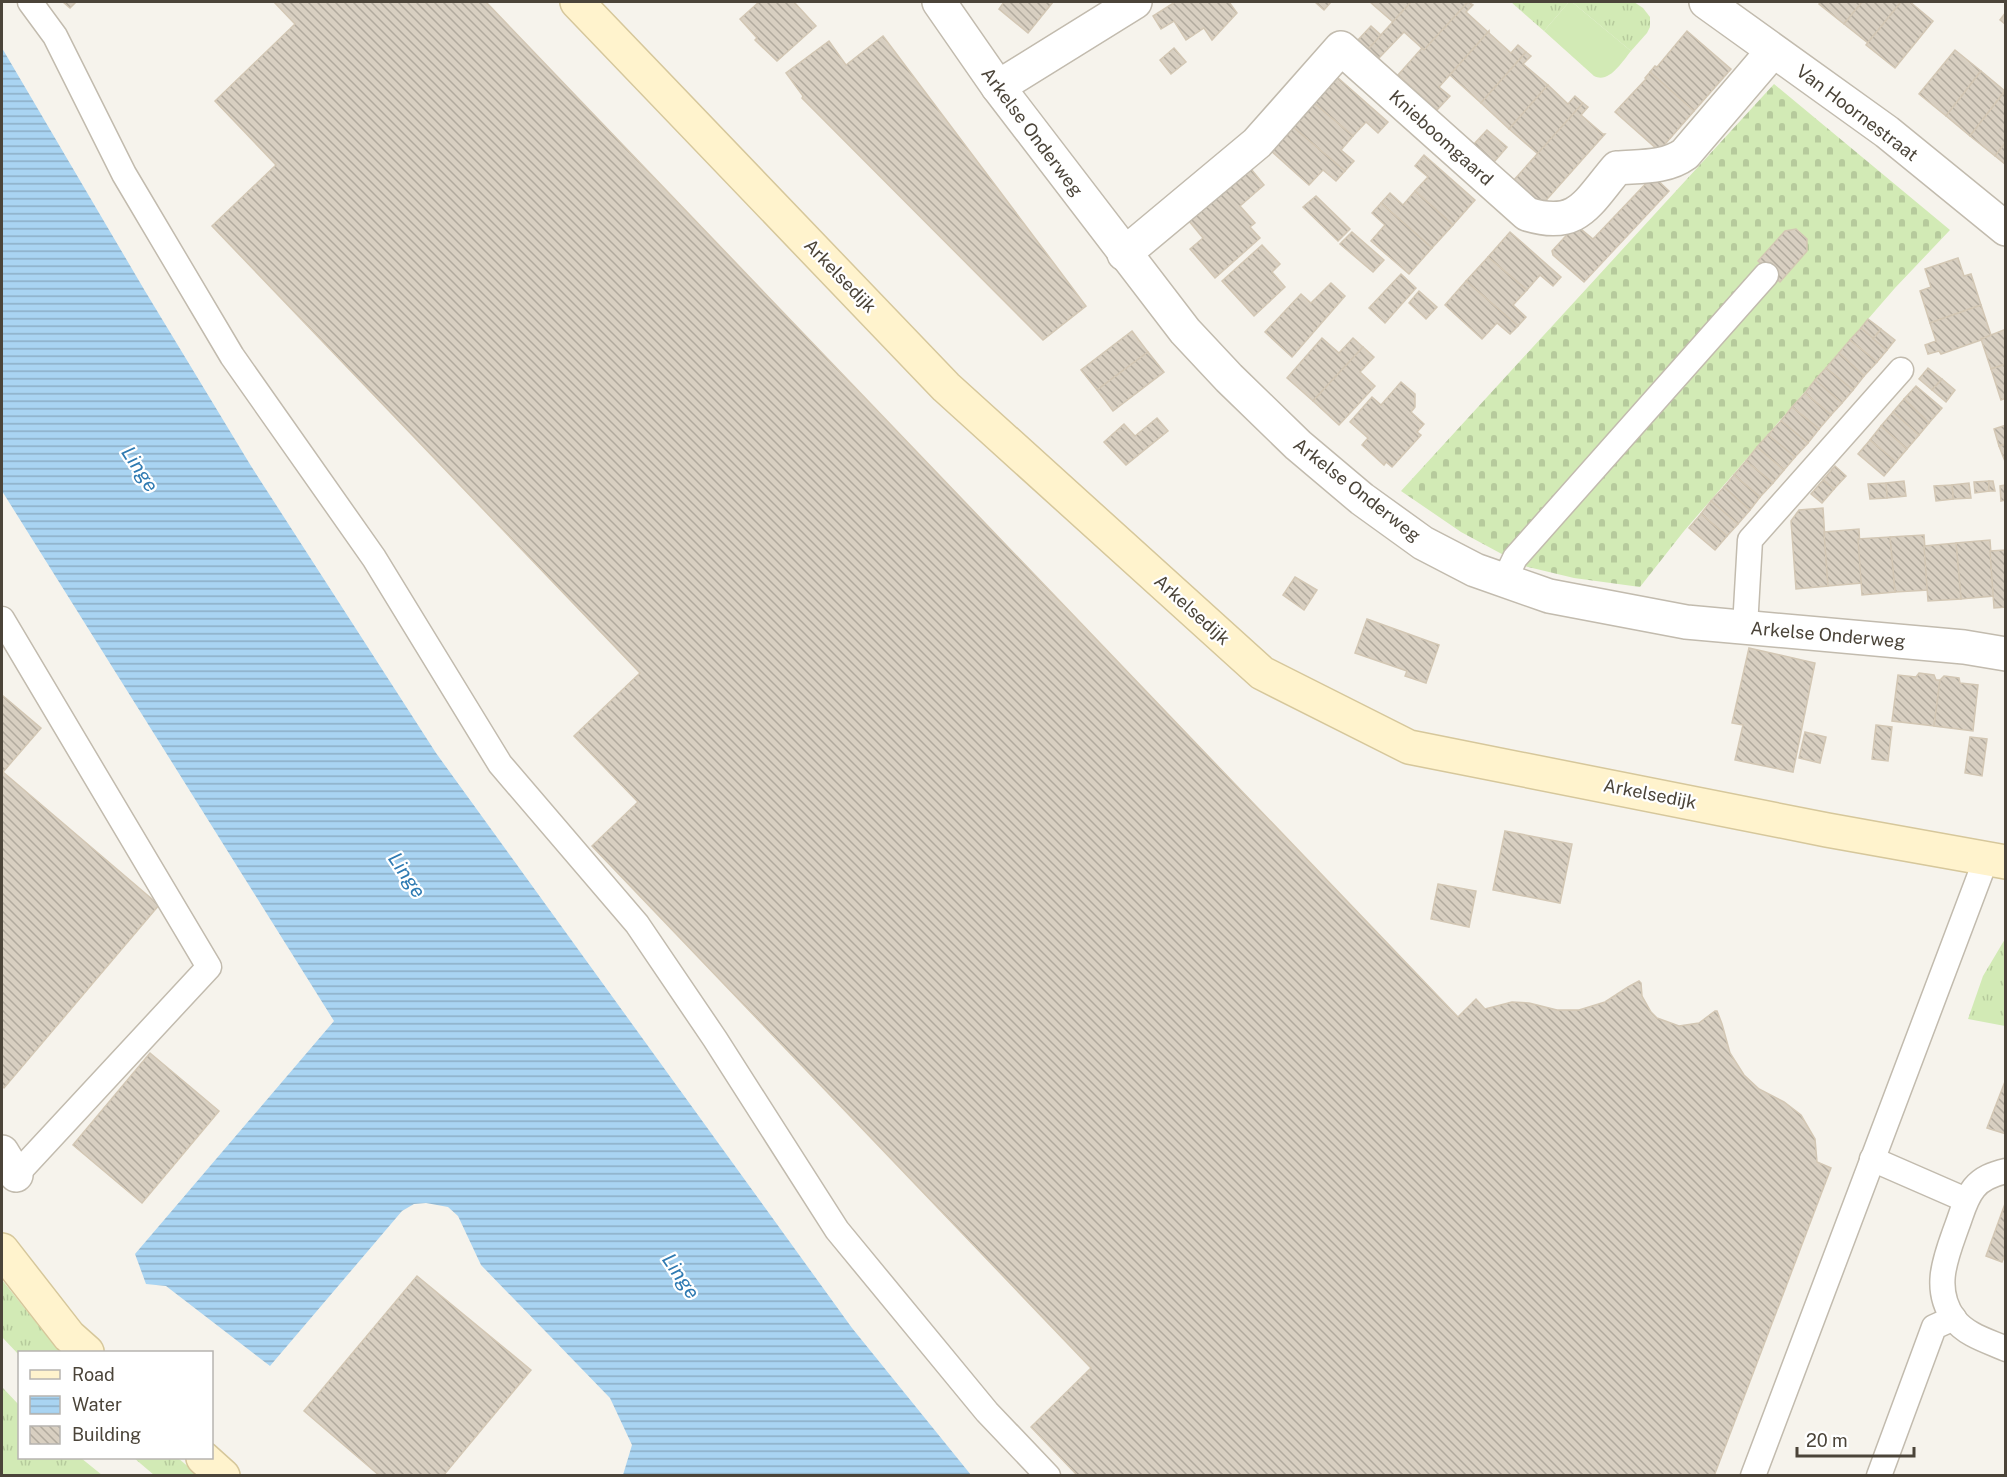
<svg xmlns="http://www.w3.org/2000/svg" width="2007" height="1477" font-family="'Public Sans',sans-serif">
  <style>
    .grass { fill: url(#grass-tufts) }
    .cemetery { fill: url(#cemetery-stones) }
    .park { fill: #d2eab5 }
    .water { fill: url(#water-rules) }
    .building { fill: url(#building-back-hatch); stroke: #d3c7b4; stroke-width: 1.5 }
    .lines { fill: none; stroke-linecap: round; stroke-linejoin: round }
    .lane-casing { stroke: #c2bbae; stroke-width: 27 }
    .street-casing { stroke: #c2bbae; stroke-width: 36 }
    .secondary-casing { stroke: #d6c79b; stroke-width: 36 }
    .lane { stroke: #fff; stroke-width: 24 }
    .street { stroke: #fff; stroke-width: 33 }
    .secondary { stroke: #fff3cd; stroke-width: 33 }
    .labels { text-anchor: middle; stroke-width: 4.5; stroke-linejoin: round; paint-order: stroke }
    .street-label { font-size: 18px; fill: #4b4439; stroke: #fff }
    .water-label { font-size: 20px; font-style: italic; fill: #2e7ab2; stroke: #fff }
  </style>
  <defs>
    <pattern id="grass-tufts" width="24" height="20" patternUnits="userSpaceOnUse" patternTransform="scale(1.5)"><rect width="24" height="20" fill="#d2eab5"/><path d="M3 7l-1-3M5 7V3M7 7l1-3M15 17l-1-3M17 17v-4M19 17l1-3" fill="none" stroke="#b6ca9c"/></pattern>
    <pattern id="cemetery-stones" width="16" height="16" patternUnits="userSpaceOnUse" patternTransform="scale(1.5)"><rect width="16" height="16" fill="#d2eab5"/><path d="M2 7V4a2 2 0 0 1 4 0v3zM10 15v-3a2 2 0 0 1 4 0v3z" fill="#b6ca9c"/></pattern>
    <pattern id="water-rules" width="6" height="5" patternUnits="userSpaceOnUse" patternTransform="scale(1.5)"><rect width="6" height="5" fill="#a9d4f2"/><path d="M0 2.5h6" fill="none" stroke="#8caec5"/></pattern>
    <pattern id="building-back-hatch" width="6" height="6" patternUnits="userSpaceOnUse" patternTransform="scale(1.5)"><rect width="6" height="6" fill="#d8cfc1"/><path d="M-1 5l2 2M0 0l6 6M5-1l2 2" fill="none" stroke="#b1aa9e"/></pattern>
  </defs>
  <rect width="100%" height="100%" fill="#f6f3ec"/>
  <!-- grass -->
  <g class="grass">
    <path d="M1511 2H1569L1544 31Z"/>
    <path d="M1572 2H1634L1643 8 1650 17V27L1647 33 1631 51Z"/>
    <path d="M2005 939V1026L1968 1019 1983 976Z"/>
    <path d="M2 1280 55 1346 62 1352H20L19 1355 2 1337Z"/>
    <path d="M2 1387 19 1405 20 1458H81L102 1475H2Z"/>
    <path d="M134 1458H178L198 1475H154Z"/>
  </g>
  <!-- cemetery -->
  <path class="cemetery" d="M1774 84 1950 230 1895 288 1684 531 1640 587 1574 578 1524 566 1461 532 1401 491Z"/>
  <!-- park -->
  <path class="park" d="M1569 2H1572L1631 51C1622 62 1609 84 1594 76L1544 31Z"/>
  <!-- water -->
  <path class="water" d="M2 48 145 291 251 466 436 753 852 1328 971 1475H623L632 1445 610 1398 481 1265 458 1216 448 1207 426 1203 414 1204 402 1211 270 1366 166 1286 146 1284 135 1254 334 1021 2 491Z"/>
  <!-- building -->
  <g class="building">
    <path d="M63 2H76L70 8Z"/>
    <path d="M274 2H486L1458 1017 1476 999 1485 1009 1512 1002 1529 1003 1557 1010H1579L1605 1002 1628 987 1639 981 1641 983 1642 996 1651 1012 1657 1018 1679 1026 1699 1023 1715 1011H1717L1722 1024 1730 1053 1744 1075 1759 1089 1784 1102 1801 1115 1815 1139 1817 1162 1831 1168 1714 1476H1078L1031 1427 1091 1368 592 846 638 802 574 736 640 673 212 226 276 165 215 101 295 24Z"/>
    <path d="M759 2H794L816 26 777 61 755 40 757 38 740 19Z"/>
    <path d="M1004 2H1053L1028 33 999 9Z"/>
    <path d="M1175 2H1229L1237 13 1212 40 1204 28 1186 40 1174 21 1161 29 1153 16Z"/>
    <path d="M1315 2H1331L1324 10Z"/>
    <path d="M1370 2H1411L1393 22Z"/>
    <path d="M1411 2H1468L1424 50 1404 32 1379 58 1368 49Z"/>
    <path d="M1468 2 1473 5 1466 12 1488 32 1489 31 1439 87 1450 96 1437 110 1398 75 1422 48 1424 50Z"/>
    <path d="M1820 2H1862L1844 24 1819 4Z"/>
    <path d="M1862 2H1901L1868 43 1844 24Z"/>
    <path d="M1901 2H1910L1933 21 1895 68 1866 45Z"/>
    <path d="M2006 12V25L2000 20Z"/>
    <path d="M1371 26 1381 35 1368 49 1358 40Z"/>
    <path d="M1489 31V33L1511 53 1518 45 1526 52 1481 103 1450 75Z"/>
    <path d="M1687 31 1731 69 1694 111 1650 72 1655 66 1657 67Z"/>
    <path d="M883 36 1086 306 1043 340 802 98 803 96 786 73 829 41 846 65Z"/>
    <path d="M1174 48 1186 62 1171 74 1160 60Z"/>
    <path d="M1955 50 1981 71 1946 116 1919 94Z"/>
    <path d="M1526 52 1531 56 1523 64 1548 85 1509 129 1481 103Z"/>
    <path d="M1981 71 2005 91 1970 136 1946 116Z"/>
    <path d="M1650 72 1694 111 1659 151 1615 112 1646 79 1645 78Z"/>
    <path d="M1337 77 1388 122 1378 133 1366 122 1353 136 1314 103Z"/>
    <path d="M1548 85 1568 104 1575 96 1583 103 1538 154 1509 129Z"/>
    <path d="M2005 91 2006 142 1995 156 1970 136Z"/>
    <path d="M1314 103 1353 136 1341 150 1354 161 1345 171 1293 127Z"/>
    <path d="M1583 103 1588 107 1581 115 1603 134H1605L1541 206 1513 181Z"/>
    <path d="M1293 127 1345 171 1336 181 1323 170 1309 185 1271 151Z"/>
    <path d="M1487 130 1507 147 1494 162 1474 144Z"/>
    <path d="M2006 142V165L1995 156Z"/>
    <path d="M1424 155 1475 200 1453 225 1415 191 1428 177 1415 166Z"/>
    <path d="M1251 169 1264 185 1240 206 1255 223 1250 227 1260 238 1215 278 1190 249 1203 238 1189 221Z"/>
    <path d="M1653 176 1669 191 1584 282 1553 255 1552 251 1576 225 1593 239Z"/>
    <path d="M1415 191 1453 225 1432 248 1381 203 1390 193 1403 205Z"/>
    <path d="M1316 196 1350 229 1338 241 1303 207Z"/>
    <path d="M1381 203 1432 248 1409 274 1371 241 1385 225 1372 213Z"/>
    <path d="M1796 229 1807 239V251L1780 282 1758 261 1785 231Z"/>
    <path d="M1352 232 1384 260 1373 272 1340 244Z"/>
    <path d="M1510 232 1561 277 1553 286 1540 275 1527 290 1488 257Z"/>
    <path d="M1262 245 1280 264 1272 272 1285 287 1254 316 1222 281Z"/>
    <path d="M1488 257 1527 290 1513 305 1526 317 1518 326 1466 281Z"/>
    <path d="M1958 258 1964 276 1971 274 1981 305 1930 323 1920 291 1931 287 1925 269Z"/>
    <path d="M1401 274 1416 288 1385 323 1369 308Z"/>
    <path d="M1466 281 1518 326 1510 334 1497 323 1482 339 1445 305Z"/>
    <path d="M1331 283 1345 296 1292 357 1265 332 1301 294 1311 303Z"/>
    <path d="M1419 291 1437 307 1426 319 1409 303Z"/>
    <path d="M1981 305 1991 335 1981 340 1941 354 1939 351 1928 354 1925 345 1936 341 1930 323Z"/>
    <path d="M1868 319 1881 329 1873 339 1861 328Z"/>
    <path d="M1861 328 1887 350 1877 362 1850 340Z"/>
    <path d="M1881 329 1895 340 1887 350 1873 339Z"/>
    <path d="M2006 329V364L1991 369 1981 339Z"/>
    <path d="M1132 331 1148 352 1097 390 1081 370Z"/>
    <path d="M1322 338 1339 353 1353 338 1363 347 1313 401 1287 378Z"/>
    <path d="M1850 340 1877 362 1864 376 1839 353Z"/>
    <path d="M1363 347 1374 357 1360 372 1375 386 1339 425 1313 401Z"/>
    <path d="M1148 352 1164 372 1113 411 1097 390Z"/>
    <path d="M1839 353 1864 376 1853 390 1826 368Z"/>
    <path d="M2006 364V398L2001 400 1991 369Z"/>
    <path d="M1826 368 1853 390 1842 403 1815 380Z"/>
    <path d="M1928 368 1942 379 1932 390 1919 379Z"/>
    <path d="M1942 379 1955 390 1946 402 1932 390Z"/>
    <path d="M1815 380 1842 403 1831 415 1805 393Z"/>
    <path d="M1401 382 1415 394V407L1411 412 1424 424 1417 432 1421 435 1392 467 1386 462 1384 465 1362 445 1368 438 1350 422 1372 397 1381 405Z"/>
    <path d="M1916 386 1942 408 1929 423 1904 399Z"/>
    <path d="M1805 393 1831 415 1819 429 1792 407Z"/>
    <path d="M1904 399 1929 423 1919 435 1893 412Z"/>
    <path d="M1792 407 1819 429 1808 443 1781 421Z"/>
    <path d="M1893 412 1919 435 1907 449 1881 426Z"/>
    <path d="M1157 418 1168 431 1126 465 1104 442 1124 424 1135 436Z"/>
    <path d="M1781 421 1808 443 1795 457 1768 435Z"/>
    <path d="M2006 425V444L1999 446 1994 429Z"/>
    <path d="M1881 426 1907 449 1896 462 1870 440Z"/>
    <path d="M1768 435 1795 457 1784 470 1757 447Z"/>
    <path d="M1870 440 1896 462 1884 476 1858 454Z"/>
    <path d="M2006 444V464L1999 446Z"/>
    <path d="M1757 447 1784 470 1773 483 1746 461Z"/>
    <path d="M1746 461 1773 483 1760 497 1734 475Z"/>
    <path d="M1835 466 1846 476 1834 489 1823 480Z"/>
    <path d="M1734 475 1760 497 1750 510 1724 487Z"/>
    <path d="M1823 480 1834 489 1822 503 1811 494Z"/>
    <path d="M1904 481 1906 496 1887 498 1886 483Z"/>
    <path d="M1989 481V491L1975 493 1974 482Z"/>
    <path d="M1989 481H1993L1995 491H1989Z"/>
    <path d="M1886 483 1887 498 1870 499 1868 484Z"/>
    <path d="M1969 483 1971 498 1953 499 1952 485Z"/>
    <path d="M1952 485 1953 499 1936 501 1934 486Z"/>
    <path d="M2006 485V500L2001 501 2000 486Z"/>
    <path d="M1724 487 1750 510 1738 524 1711 501Z"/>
    <path d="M1711 501 1738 524 1727 536 1701 514Z"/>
    <path d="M1823 508 1828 586 1796 589 1791 521 1799 510Z"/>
    <path d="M1701 514 1727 536 1715 550 1689 528Z"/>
    <path d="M1859 529 1862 583 1828 586 1824 532Z"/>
    <path d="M1924 535 1928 590 1895 592 1890 537Z"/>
    <path d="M1890 537 1895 592 1862 595 1858 539Z"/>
    <path d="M1990 540 1994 596 1961 599 1956 543Z"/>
    <path d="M1956 543 1961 599 1928 601 1924 546Z"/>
    <path d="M2006 550V607L1994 608 1990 551Z"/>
    <path d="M1295 577 1317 590 1304 610 1283 595Z"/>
    <path d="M1367 619 1439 645 1426 683 1405 676 1407 671 1355 653Z"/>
    <path d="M1749 648 1815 663 1793 772 1735 760 1743 725 1732 723Z"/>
    <path d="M1919 673 1934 675 1936 680H1940L1934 726 1892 721 1898 675 1916 677Z"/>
    <path d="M1944 676 1959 678 1960 683 1978 685 1973 731 1934 726 1940 680Z"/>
    <path d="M2 695 41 728 3 772 159 905 4 1088 2 1086Z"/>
    <path d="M1876 725 1892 727 1888 761 1872 759Z"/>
    <path d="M1805 732 1826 737 1820 763 1799 758Z"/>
    <path d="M1970 737 1987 739 1982 776 1965 773Z"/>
    <path d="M1505 831 1572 844 1560 903 1493 890Z"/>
    <path d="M1438 884 1476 891 1469 927 1431 919Z"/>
    <path d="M150 1053 219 1111 142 1203 73 1145Z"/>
    <path d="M2006 1079V1134L1987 1128Z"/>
    <path d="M2006 1201V1252L2002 1262 1986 1256Z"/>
    <path d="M417 1276 531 1370 443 1476H380L304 1411Z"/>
  </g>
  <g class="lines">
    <defs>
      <g id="lane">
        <path d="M30 2 55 36 124 174 232 356 374 558 500 764 637 924 715 1039 837 1230 987 1412 1048 1476"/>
        <path d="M1504 581 1515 558 1766 275"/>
        <path d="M2 619 209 967 16 1175"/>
        <path d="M1745 627 1750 540 1901 370"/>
        <path d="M1872 1159 1966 1200"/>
        <path d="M2006 1171C1993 1174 1982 1178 1974 1188 1965 1199 1962 1213 1957 1226 1946 1257 1932 1288 1954 1319 1966 1335 1988 1341 2006 1349"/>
        <path d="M1753 1476 1986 859"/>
        <path d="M1879 1476 1934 1327 1954 1318"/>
      </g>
      <g id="street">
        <path d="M939 2 998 87 1185 331 1229 378 1298 445 1362 499 1423 543 1475 570 1549 596 1686 622 1964 647 2006 654"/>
        <path d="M1706 2 1887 132 2006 229"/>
        <path d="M998 87 1135 2"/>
        <path d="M1124 254 1257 143 1341 48 1527 214C1578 230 1587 203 1617 168 1640 166 1666 168 1685 154L1773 51"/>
        <path d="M2 1152 16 1175"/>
      </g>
      <g id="secondary">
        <path d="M577 2 946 387 1262 673 1409 747 1827 830 2006 862"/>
        <path d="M2 1250 69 1336 87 1352"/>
        <path d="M203 1458 223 1476"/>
      </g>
    </defs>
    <!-- lane casing -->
    <use href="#lane" class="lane-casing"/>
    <!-- street casing -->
    <use href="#street" class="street-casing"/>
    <!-- secondary casing -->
    <use href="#secondary" class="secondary-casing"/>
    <!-- lane -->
    <use href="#lane" class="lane"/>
    <!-- street -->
    <use href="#street" class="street"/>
    <!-- secondary -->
    <use href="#secondary" class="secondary"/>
  </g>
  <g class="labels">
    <!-- street labels -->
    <g class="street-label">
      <text transform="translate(1857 113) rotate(37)" y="6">Van Hoornestraat</text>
      <text transform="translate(1032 132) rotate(53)" y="6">Arkelse Onderweg</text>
      <text transform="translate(1441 138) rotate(42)" y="6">Knieboomgaard</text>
      <text transform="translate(840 276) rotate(46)" y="6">Arkelsedijk</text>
      <text transform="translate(1357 490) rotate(38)" y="6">Arkelse Onderweg</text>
      <text transform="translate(1192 610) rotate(42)" y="6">Arkelsedijk</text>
      <text transform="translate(1828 635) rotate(5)" y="6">Arkelse Onderweg</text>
      <text transform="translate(1650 794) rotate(11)" y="6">Arkelsedijk</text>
    </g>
    <!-- water labels -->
    <g class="water-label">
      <text transform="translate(140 469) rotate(57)" y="7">Linge</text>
      <text transform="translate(407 875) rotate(56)" y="7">Linge</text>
      <text transform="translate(681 1276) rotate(56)" y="7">Linge</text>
    </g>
  </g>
  <!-- border -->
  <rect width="2007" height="1477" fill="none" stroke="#4b4439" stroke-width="6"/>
  <!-- legend -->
  <rect x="18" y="1351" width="195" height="108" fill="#ffffff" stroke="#b7b4b0" stroke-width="1.5"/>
  <rect x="30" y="1370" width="30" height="9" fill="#fff3cd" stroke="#b7b4b0" stroke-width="1.5"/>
  <text x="72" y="1381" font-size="18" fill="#4b4439">Road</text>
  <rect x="30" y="1396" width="30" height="18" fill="url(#water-rules)" stroke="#b7b4b0" stroke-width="1.5"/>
  <text x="72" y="1411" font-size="18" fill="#4b4439">Water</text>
  <rect x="30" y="1426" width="30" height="18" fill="url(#building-back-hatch)" stroke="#b7b4b0" stroke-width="1.5"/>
  <text x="72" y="1441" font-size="18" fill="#4b4439">Building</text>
  <!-- scale -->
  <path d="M1797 1447v9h117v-9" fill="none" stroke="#4b4439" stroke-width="3"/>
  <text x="1806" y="1447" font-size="18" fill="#4b4439" stroke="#ffffff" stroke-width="4.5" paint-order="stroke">20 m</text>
</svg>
